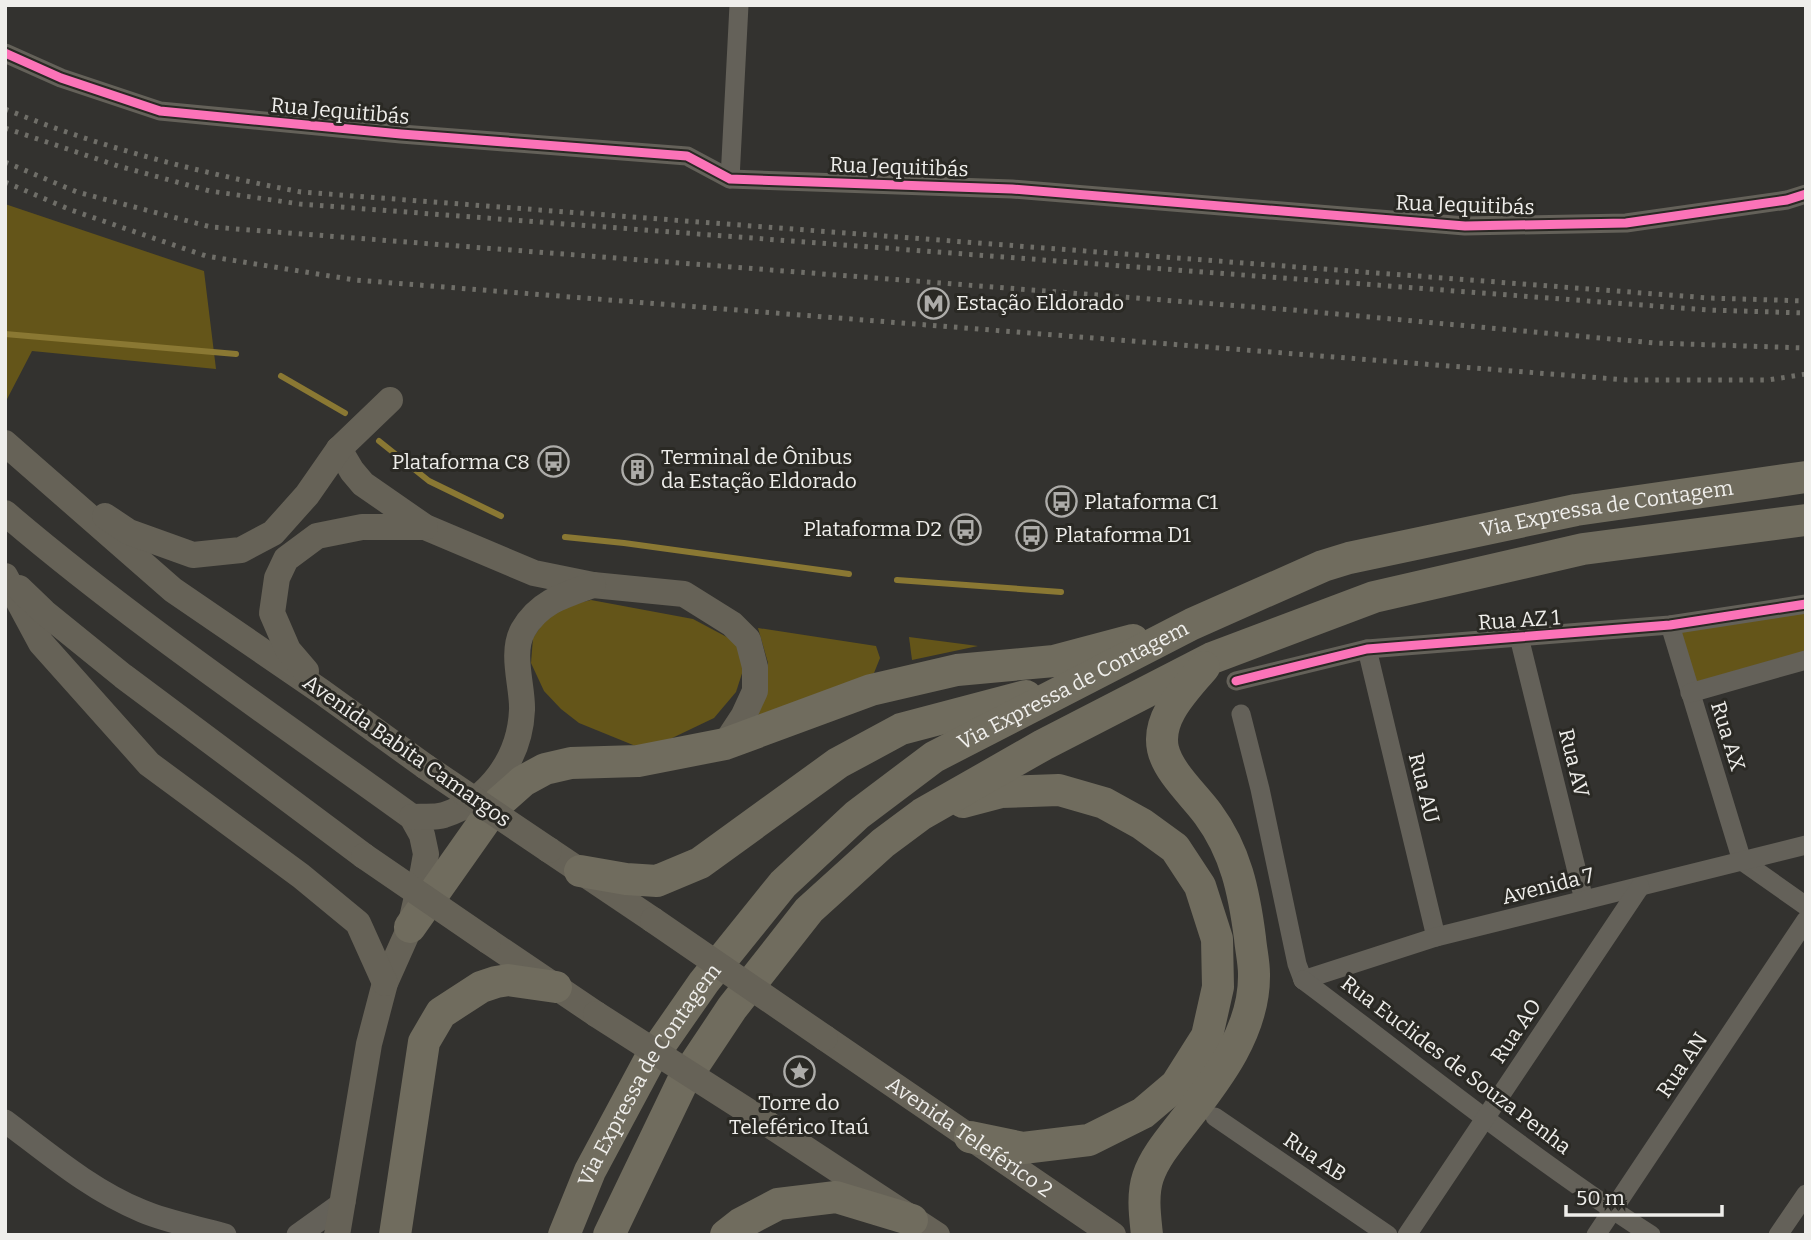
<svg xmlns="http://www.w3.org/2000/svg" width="1811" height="1240" font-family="Bitter,serif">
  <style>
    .green { fill: #645519 }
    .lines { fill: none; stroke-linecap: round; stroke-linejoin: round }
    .stream { stroke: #8a7833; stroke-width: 6 }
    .minor { stroke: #646159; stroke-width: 19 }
    .tertiary { stroke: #646159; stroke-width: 23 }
    .secondary { stroke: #666257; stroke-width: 26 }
    .trunk { stroke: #706c5e; stroke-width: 32 }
    .rail { stroke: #6f6e68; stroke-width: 5; stroke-dasharray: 3.5 7; stroke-linecap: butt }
    .secondary-bridge { stroke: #666257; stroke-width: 26 }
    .cycleway-casing { stroke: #2a2924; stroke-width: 13 }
    .cycleway { stroke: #fb73b8; stroke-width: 9 }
    .labels { text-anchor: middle; stroke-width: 6; stroke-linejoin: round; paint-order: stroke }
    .street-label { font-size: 21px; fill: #efeeeb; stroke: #2a2924 }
    .poi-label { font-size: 21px; fill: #efeeeb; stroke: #2a2924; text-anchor: start }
  </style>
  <rect width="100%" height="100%" fill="#33322f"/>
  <!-- green -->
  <g class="green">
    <path d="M5 204 204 271 216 369 32 351 5 403Z"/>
    <path d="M591 600 693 619 738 643 745 664 736 692 714 718 668 740 638 747 579 723 561 709 544 691 531 663 533 638 547 617 570 605Z"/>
    <path d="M1806 607V659L1691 691 1672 626Z"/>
    <path d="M758 628 876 646 880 658 874 673 756 721 762 703 768 663Z"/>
    <path d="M909 637 978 646 912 660Z"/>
  </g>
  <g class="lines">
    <!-- stream -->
    <g class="stream">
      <path d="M5 334 236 354"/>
      <path d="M281 376 345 413"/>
      <path d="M379 441 429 481 501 516"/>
      <path d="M565 537 624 543 849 574"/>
      <path d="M897 580 1061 592"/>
    </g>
    <!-- minor -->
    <g class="minor">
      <path d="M5 53 61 78 160 111 401 134 687 156 730 179 1012 189 1465 226 1626 223 1787 200 1806 194"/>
      <path d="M730 179 739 5"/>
      <path d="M1670 625 1742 861 1806 906"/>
      <path d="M1519 637 1584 900"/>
      <path d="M1367 649 1436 937"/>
      <path d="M1236 681 1367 649 1670 625 1806 604"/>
      <path d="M1690 693 1806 660"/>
      <path d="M1241 714 1260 789 1297 964 1303 980"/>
      <path d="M1303 980 1436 937 1806 845"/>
      <path d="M1303 980C1418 1066 1530 1157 1651 1235"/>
      <path d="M1215 1117 1388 1235"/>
      <path d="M1407 1235 1640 887"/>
      <path d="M1596 1235 1806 920"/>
      <path d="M1778 1235 1806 1194"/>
    </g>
    <!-- tertiary -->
    <g class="tertiary">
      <path d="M5 1121C49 1154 91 1190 142 1211 168 1222 197 1227 225 1235"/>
      <path d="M298 1235 344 1202"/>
    </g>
    <!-- secondary -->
    <g class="secondary">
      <path d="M5 443 173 590 322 692 426 767"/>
      <path d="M339 449 352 471 363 484 425 527 534 573 593 585 684 594 732 624 748 640 755 667V691L744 715 725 744"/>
      <path d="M5 513C134 623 275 718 412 817L422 835 426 854 423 871 410 927 385 983 369 1044 337 1235"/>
      <path d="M105 516 129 532 193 555 241 550 273 533 307 495 339 449 390 400"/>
      <path d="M5 576 41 643 149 764 301 876 358 923 385 983"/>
      <path d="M19 588 44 612 123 676 364 856"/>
      <path d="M306 671 288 650 272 613 277 578 286 559 317 536 362 527H425"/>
      <path d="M412 817C422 816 434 818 444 815 490 800 520 758 522 710 523 687 510 653 523 630 539 602 564 595 593 585"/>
      <path d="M549 850 653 920"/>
      <path d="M488 941 596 1014"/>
      <path id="s1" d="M825 1038 1113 1235"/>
      <path d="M768 1124 937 1235"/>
    </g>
    <!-- trunk -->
    <g class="trunk">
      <path d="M963 802 1001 792 1059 790 1104 803 1142 824 1175 848 1200 886 1217 939 1218 987 1207 1036 1176 1085 1143 1113 1089 1140 1023 1148 970 1137"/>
      <path d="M580 871 626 879 657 881 700 863 838 763 901 729 1026 696"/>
      <path d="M410 927 496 805 523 781 545 769 571 763 638 761 725 744 871 690 957 670 1054 661 1133 640"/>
      <path d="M395 1235 424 1042 441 1013 481 987 496 982 508 980 556 987"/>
      <path id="s2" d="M564 1235 590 1171 649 1061 704 982 783 884 857 815 934 757 1192 624 1323 566 1349 558 1576 510 1806 477"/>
      <path d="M609 1235 682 1083 732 1008 809 910 883 843 922 814 1043 745 1212 658 1374 597 1583 549 1806 520"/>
      <path d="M726 1235 740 1224 778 1204 836 1197 912 1220"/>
      <path d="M1147 1235C1145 1216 1142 1195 1148 1177 1155 1156 1172 1137 1185 1120 1218 1078 1255 1030 1254 974 1254 962 1251 950 1250 938 1244 892 1236 852 1208 814 1195 796 1168 772 1163 749 1156 717 1186 689 1204 667"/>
    </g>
    <!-- rail -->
    <g class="rail">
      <path d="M5 109C101 148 201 173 301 192L1709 298 1806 301"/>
      <path d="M5 128 118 166 210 191 300 204 1708 310 1806 313"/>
      <path d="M5 162 77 192 211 227 1293 310 1655 343 1806 348"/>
      <path d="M5 182 71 210 206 256 355 280 1627 380H1768L1806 374"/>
    </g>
    <!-- secondary-bridge -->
    <g class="secondary-bridge">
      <path d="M426 767 549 850"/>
      <path d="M364 856 488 941"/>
      <path d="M653 920 825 1038"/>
      <path d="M596 1014 768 1124"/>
    </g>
    <defs>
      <g id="cycleway">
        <path d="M5 53 61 78 160 111 401 134 687 156 730 179 1012 189 1465 226 1626 223 1787 200 1806 194"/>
        <path d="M1236 681 1367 649 1670 625 1806 604"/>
      </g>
    </defs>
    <!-- cycleway casing -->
    <use href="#cycleway" class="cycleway-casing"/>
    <!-- cycleway -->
    <use href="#cycleway" class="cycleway"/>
  </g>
  <!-- icons -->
  <defs>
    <symbol id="metro-ring" viewBox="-11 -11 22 22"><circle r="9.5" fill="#2a2924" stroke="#adaca9" stroke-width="1.5"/><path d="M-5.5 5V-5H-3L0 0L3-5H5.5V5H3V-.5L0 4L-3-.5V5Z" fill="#adaca9"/></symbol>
    <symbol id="bus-ring" viewBox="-11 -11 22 22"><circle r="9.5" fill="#2a2924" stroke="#adaca9" stroke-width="1.5"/><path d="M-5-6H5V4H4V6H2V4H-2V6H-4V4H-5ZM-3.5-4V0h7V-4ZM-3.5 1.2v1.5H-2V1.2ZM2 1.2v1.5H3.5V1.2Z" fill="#adaca9"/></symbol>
    <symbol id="building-ring" viewBox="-11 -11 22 22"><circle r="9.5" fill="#2a2924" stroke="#adaca9" stroke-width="1.5"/><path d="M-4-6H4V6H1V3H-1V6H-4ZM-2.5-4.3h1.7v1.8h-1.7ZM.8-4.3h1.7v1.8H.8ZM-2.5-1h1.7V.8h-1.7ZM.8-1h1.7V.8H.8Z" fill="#adaca9"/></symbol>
    <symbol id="sight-ring" viewBox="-11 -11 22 22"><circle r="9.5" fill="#2a2924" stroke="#adaca9" stroke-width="1.5"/><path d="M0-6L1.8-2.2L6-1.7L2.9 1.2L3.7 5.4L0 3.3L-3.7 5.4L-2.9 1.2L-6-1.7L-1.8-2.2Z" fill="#adaca9"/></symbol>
  </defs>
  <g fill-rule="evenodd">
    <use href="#metro-ring" x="916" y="286" width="35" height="35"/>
    <use href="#bus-ring" x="536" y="444" width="35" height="35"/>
    <use href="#building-ring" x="620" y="452" width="35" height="35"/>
    <use href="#bus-ring" x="1044" y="484" width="35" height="35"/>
    <use href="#bus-ring" x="948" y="512" width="35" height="35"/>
    <use href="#bus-ring" x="1014" y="518" width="35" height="35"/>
    <use href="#sight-ring" x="782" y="1054" width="35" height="35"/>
  </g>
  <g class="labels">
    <!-- street labels -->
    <g class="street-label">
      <text transform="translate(340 111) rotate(5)" y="7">Rua Jequitibás</text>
      <text transform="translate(899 167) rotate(2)" y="7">Rua Jequitibás</text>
      <text transform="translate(1465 205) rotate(2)" y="7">Rua Jequitibás</text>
      <text dy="7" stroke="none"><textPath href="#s2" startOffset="1337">Via Expressa de Contagem</textPath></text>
      <text transform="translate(1519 620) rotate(-4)" y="7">Rua AZ 1</text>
      <text dy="7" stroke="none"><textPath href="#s2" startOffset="770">Via Expressa de Contagem</textPath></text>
      <text transform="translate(1728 736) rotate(73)" y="7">Rua AX</text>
      <text transform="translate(407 751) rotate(35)" y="7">Avenida Babita Camargos</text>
      <text transform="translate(1574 763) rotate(76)" y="7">Rua AV</text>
      <text transform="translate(1424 788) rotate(76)" y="7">Rua AU</text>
      <text transform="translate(1548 886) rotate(-14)" y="7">Avenida 7</text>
      <text transform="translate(1516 1031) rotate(-56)" y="7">Rua AO</text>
      <text transform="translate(1456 1065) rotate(37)" y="7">Rua Euclides de Souza Penha</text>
      <text transform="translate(1682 1065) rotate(-56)" y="7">Rua AN</text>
      <text dy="7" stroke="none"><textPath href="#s2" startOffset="182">Via Expressa de Contagem</textPath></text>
      <text dy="7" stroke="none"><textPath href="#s1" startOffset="175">Avenida Teleférico 2</textPath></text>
      <text transform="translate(1315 1157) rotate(34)" y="7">Rua AB</text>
    </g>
    <!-- poi labels -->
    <g class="poi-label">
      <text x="956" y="310">Estação Eldorado</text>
      <text x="661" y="464">Terminal de Ônibus<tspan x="661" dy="24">da Estação Eldorado</tspan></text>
      <text x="530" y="469" text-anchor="end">Plataforma C8</text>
      <text x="1084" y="509">Plataforma C1</text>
      <text x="942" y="536" text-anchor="end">Plataforma D2</text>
      <text x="1055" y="542">Plataforma D1</text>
      <text x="799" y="1110" text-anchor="middle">Torre do<tspan x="799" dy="24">Teleférico Itaú</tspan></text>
    </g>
  </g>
  <!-- border -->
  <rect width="1811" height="1240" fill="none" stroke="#efeeeb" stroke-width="14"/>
  <!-- scale -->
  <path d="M1566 1205v10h156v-10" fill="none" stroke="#efeeeb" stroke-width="3.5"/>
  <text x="1576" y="1205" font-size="21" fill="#efeeeb" stroke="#2a2924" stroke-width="5" paint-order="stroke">50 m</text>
</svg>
